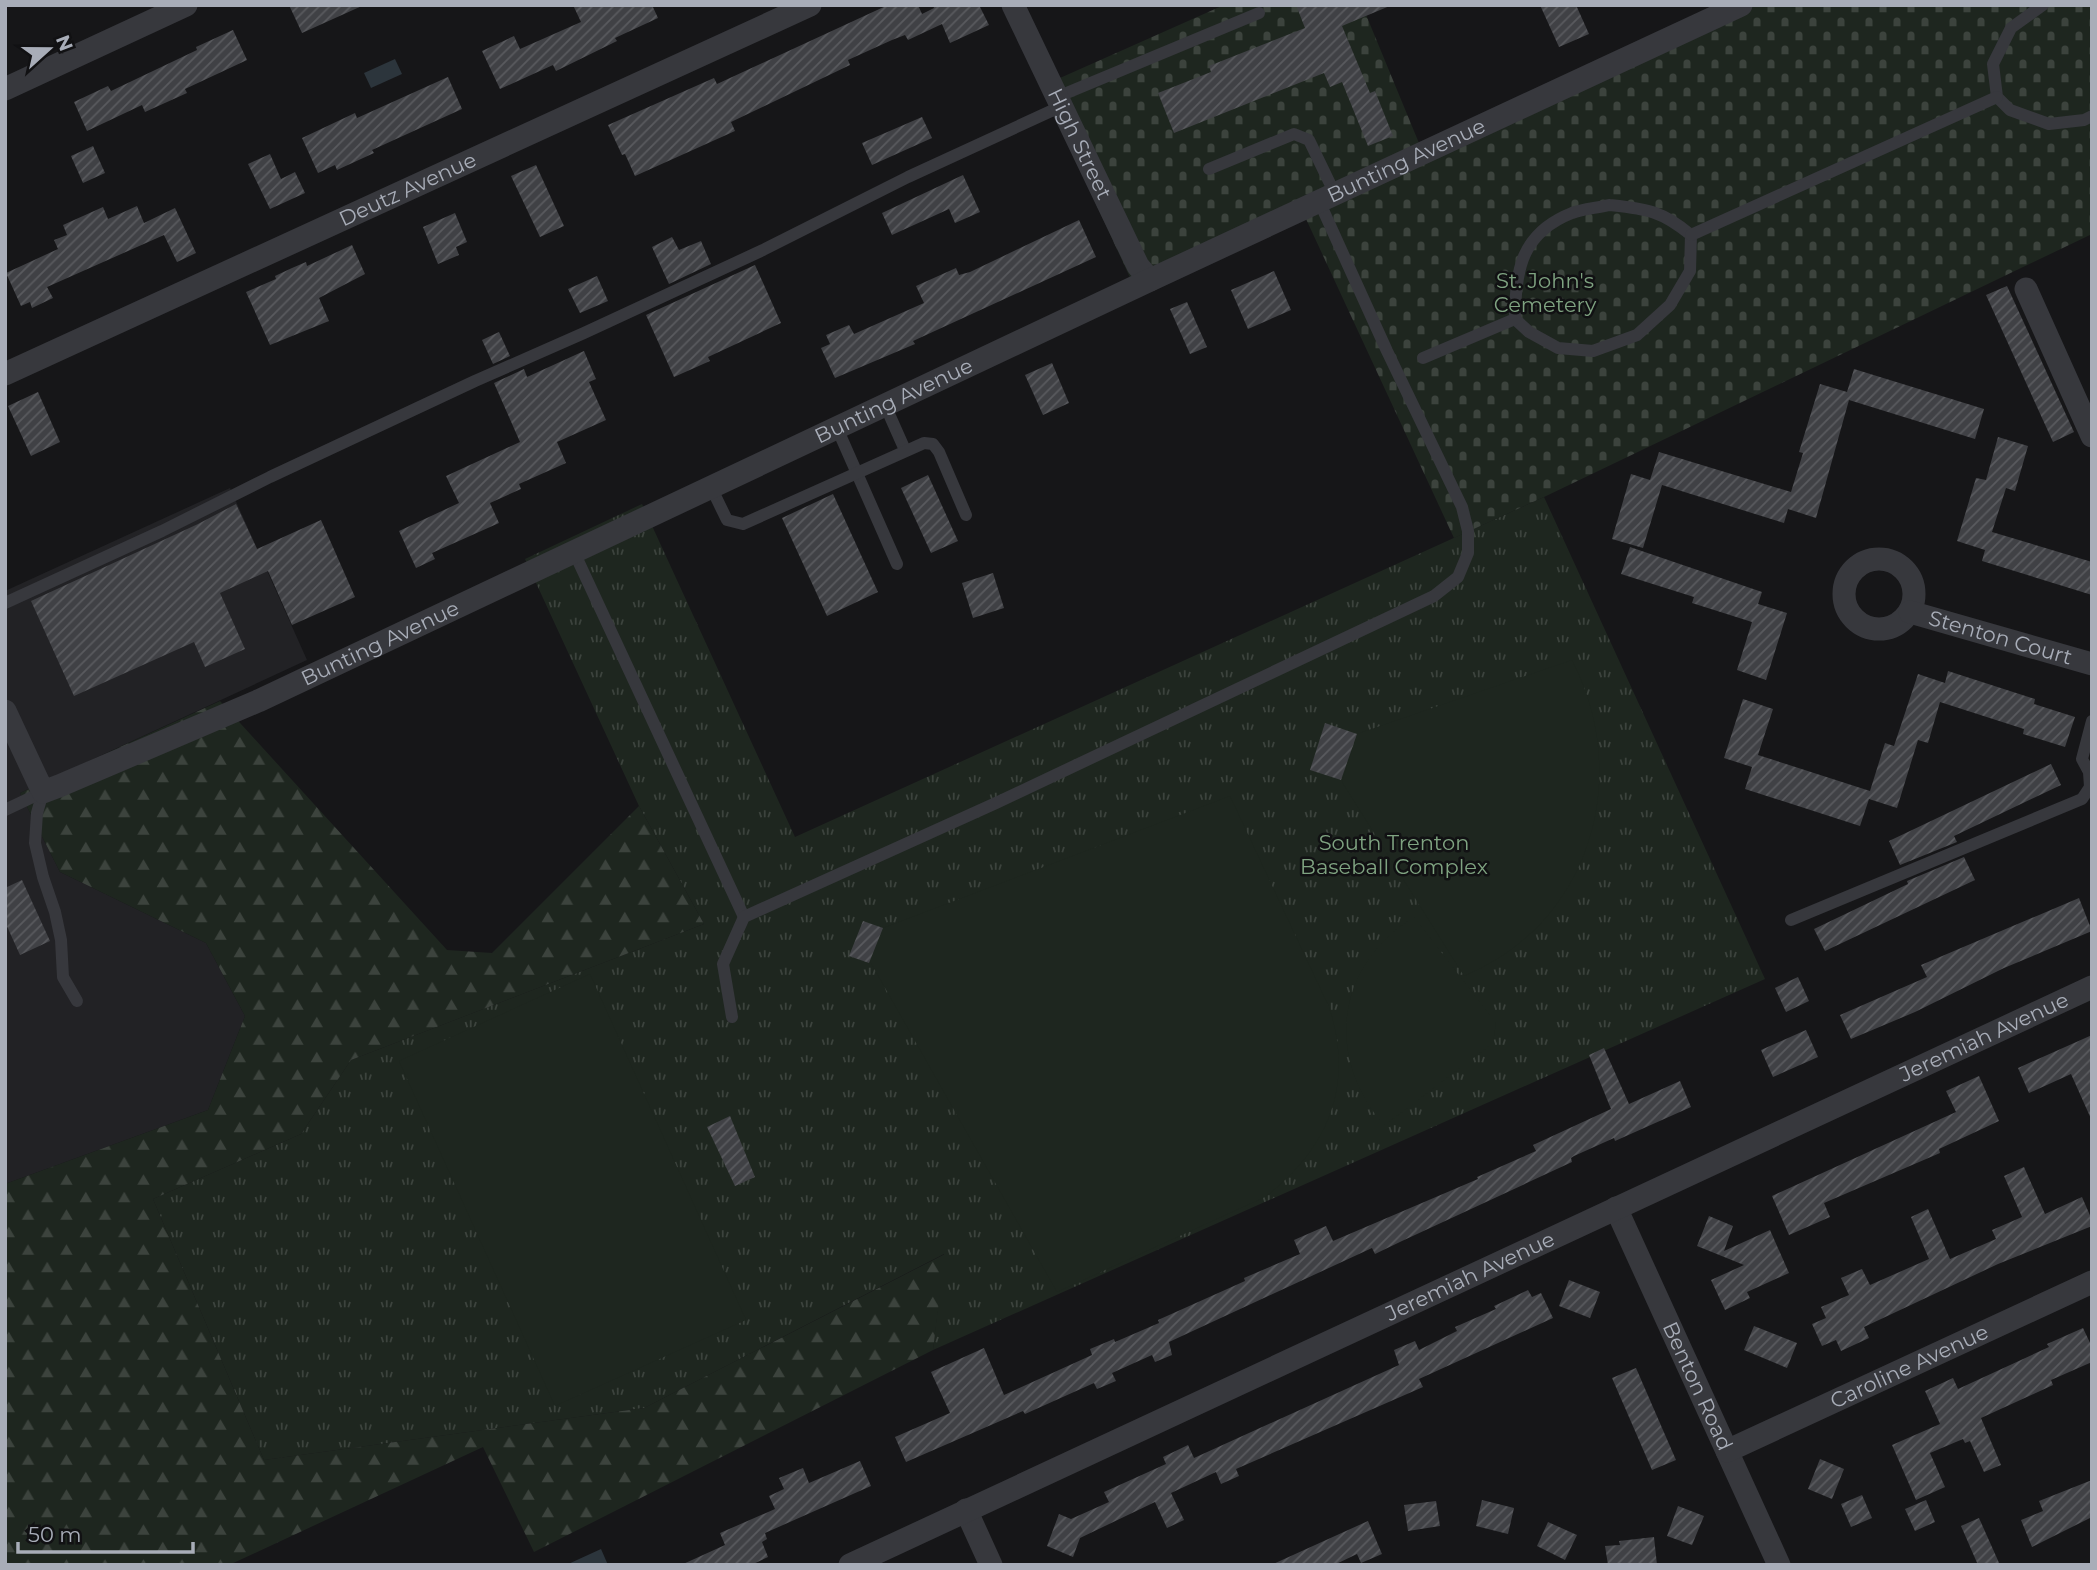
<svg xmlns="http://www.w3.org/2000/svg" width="2097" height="1570" font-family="Montserrat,sans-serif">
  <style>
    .built { fill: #222225 }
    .grass { fill: url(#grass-tufts) }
    .forest { fill: url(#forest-firs) }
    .cemetery { fill: url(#cemetery-stones) }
    .garden { fill: #1e261f }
    .water { fill: #2c353c }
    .building { fill: url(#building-hatch) }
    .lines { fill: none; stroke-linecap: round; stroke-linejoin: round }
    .service { stroke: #37383d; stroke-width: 12 }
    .minor { stroke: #37383d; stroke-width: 23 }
    .labels { text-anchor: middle; stroke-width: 5; stroke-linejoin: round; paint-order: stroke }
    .street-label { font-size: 21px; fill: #a8adb8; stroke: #111113 }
    .park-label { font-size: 21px; fill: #7fa381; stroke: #111113 }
  </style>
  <defs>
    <pattern id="grass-tufts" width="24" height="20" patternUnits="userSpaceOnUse" patternTransform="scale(1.75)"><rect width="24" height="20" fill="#1e261f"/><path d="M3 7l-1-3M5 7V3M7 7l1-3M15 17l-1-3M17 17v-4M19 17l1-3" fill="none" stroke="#3c433d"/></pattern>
    <pattern id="forest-firs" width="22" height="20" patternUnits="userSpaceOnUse" patternTransform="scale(1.75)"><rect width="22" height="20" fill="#1e261f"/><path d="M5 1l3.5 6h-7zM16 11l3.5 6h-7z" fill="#3c433d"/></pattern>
    <pattern id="cemetery-stones" width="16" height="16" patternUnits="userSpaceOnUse" patternTransform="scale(1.75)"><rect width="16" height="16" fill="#1e261f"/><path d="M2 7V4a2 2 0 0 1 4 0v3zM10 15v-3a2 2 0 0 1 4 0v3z" fill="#3c433d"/></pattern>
    <pattern id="building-hatch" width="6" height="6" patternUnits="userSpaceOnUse" patternTransform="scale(1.75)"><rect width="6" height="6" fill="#404145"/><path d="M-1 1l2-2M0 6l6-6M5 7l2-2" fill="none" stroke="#595a5e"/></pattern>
  </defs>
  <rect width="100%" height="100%" fill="#161618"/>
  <!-- built -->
  <path class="built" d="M230 488 307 660 20 793 60 872 206 943 245 1016 208 1110 5 1184V591Z"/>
  <!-- grass -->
  <path class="grass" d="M1544 497 1765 979 933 1350 944 1254 644 1408 264 1460 153 1199 301 1134 351 1060 704 924 639 806 525 559 642 504 795 837Z"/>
  <!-- forest -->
  <path class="forest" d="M220 701 447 950 492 953 639 806 704 924 351 1060 301 1134 153 1199 264 1460 644 1408 945 1254 933 1350 534 1552 483 1447 229 1565H5V1184L208 1110 245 1016 206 943 60 872 20 793Z"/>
  <!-- cemetery -->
  <path class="cemetery" d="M1224 5H1362L1421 148 1729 5H2092V234L1544 497 1454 538 1300 206 1132 282 1042 86Z"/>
  <!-- garden -->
  <g class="garden">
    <path d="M1572 660C1633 778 1590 924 1464 976L1342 782 1357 734Z"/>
    <path d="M1230 796 1329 1007C1355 1085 1328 1149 1265 1197L1057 1292 867 956 883 928Z"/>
    <path d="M1414 917 1496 1023 1493 1043 1385 1125C1371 1112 1361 1093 1354 1075 1332 1011 1358 952 1414 917Z"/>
    <path d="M590 974 746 1320 555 1406 399 1061Z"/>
  </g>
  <!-- water -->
  <g class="water">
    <path d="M395 59 402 74 371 88 364 73Z"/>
    <path d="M601 1549 608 1565H566Z"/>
  </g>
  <!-- building -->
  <g class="building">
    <path d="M289 5H364L302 33Z"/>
    <path d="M573 5H652L658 18 615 38 617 41 556 71 553 65 500 89 482 51 514 36 520 49 581 22Z"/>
    <path d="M888 5H918L922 14 934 8 933 5H984L980 7 989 25 950 43 942 24 908 40 905 35 892 40 848 60 850 65 731 122 735 131 635 176 625 154 622 155 608 125 714 78 717 84Z"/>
    <path d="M1296 5H1392L1342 26 1370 93 1375 91 1393 136 1368 146 1342 82 1330 87 1324 73 1174 133 1158 93 1211 72 1209 66 1305 28Z"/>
    <path d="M1540 5H1576L1589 34 1559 47Z"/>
    <path d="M233 30 247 60 185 89 187 93 145 112 142 105 87 131 74 102 108 86 111 91 197 50 196 47Z"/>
    <path d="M448 77 462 109 372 150 374 153 337 170 335 165 318 173 302 138 355 113 357 118Z"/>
    <path d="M922 117 932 138 872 165 862 143Z"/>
    <path d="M93 146 105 173 83 183 71 156Z"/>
    <path d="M270 154 281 179 295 172 305 193 270 209 248 164Z"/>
    <path d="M536 165 564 226 540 237 511 176Z"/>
    <path d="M963 175 980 212 955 223 949 209 892 235 882 213Z"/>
    <path d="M137 206 144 223 175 208 196 253 177 262 164 235 47 287 53 298 32 308 30 302 21 306 6 273 58 249 54 240 67 235 63 225 103 207 108 219Z"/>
    <path d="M455 213 467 242 456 247 459 255 438 264 423 227Z"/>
    <path d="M1079 220 1096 257 913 341 915 344 835 378 821 348 830 344 826 335 849 325 854 334 924 303 916 286 956 268 959 275 970 272Z"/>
    <path d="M672 237 679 250 701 241 711 264 669 284 652 247Z"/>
    <path d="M352 245 365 274 319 298 329 321 270 345 246 292 276 279 275 276 292 268 306 262 307 266Z"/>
    <path d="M755 265 781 323 708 357 710 361 674 377 646 315Z"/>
    <path d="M1274 271 1291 310 1248 329 1231 290Z"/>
    <path d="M597 276 608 301 580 313 568 289Z"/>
    <path d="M2007 286 2074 432 2053 442 1986 295Z"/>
    <path d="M1187 302 1207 347 1190 354 1170 309Z"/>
    <path d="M499 332 510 356 493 364 482 340Z"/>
    <path d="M584 351 596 379 589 382 606 420 557 442 566 463 519 484 521 489 490 503 499 523 432 553 435 559 416 568 399 531 459 503 446 476 520 442 494 383 524 369 527 377Z"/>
    <path d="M1052 363 1069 403 1043 415 1025 375Z"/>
    <path d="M1854 369 1984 409 1975 439 1849 400 1816 518 1788 509 1784 523 1662 485 1643 548 1612 539 1631 474 1650 480 1659 452 1791 492 1803 453 1799 452 1820 384 1847 392Z"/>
    <path d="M38 392 60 442 31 456 8 406Z"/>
    <path d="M1998 437 2028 446 2015 491 2006 488 1992 532 2092 562V595L1982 561 1985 550 1957 541 1976 478 1986 480Z"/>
    <path d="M928 475 958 541 931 553 901 488Z"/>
    <path d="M833 494 878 592 827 616 782 518Z"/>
    <path d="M236 504 257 549 321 520 355 597 292 625 268 571 220 593 245 649 205 667 194 642 74 696 31 601 198 524Z"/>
    <path d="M1630 547 1762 592 1758 604 1787 613 1766 680 1737 670 1752 622 1692 603 1694 597 1621 574Z"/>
    <path d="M993 573 1004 608 973 618 962 583Z"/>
    <path d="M1948 671 2035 699 2034 704 2075 717 2065 747 2023 734 2024 729 1940 702 1928 743 1918 740 1897 808 1869 799 1860 826 1745 789 1752 767 1724 758 1743 699 1773 709 1758 755 1870 791 1885 743 1894 746 1918 674 1945 683Z"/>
    <path d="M1325 723 1357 734 1341 780 1310 770Z"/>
    <path d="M2051 764 2061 785 1954 836 1957 842 1900 865 1889 841Z"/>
    <path d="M1964 857 1975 880 1825 951 1814 929 1908 884 1907 881Z"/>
    <path d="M22 880 50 941 20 955 5 922V888Z"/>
    <path d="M2079 898 2092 931 2004 968 1915 1012 1851 1039 1840 1015 1927 977 1921 965Z"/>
    <path d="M863 921 883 928 869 963 849 956Z"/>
    <path d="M1798 977 1809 1001 1786 1012 1775 988Z"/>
    <path d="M1806 1030 1818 1057 1773 1077 1761 1050Z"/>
    <path d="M2092 1035V1121L2071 1074 2029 1093 2018 1068Z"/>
    <path d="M1604 1048 1629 1104 1680 1081 1691 1107 1615 1141 1614 1138 1574 1156 1571 1158 1572 1162 1402 1241 1375 1254 1372 1248 1169 1342 1172 1355 1155 1362 1152 1355 1112 1373 1116 1381 1097 1389 1094 1383 1025 1414 1023 1411 906 1462 895 1437 950 1413 931 1372 984 1348 1004 1395 1092 1355 1090 1349 1114 1339 1115 1342 1159 1323 1158 1320 1245 1281 1244 1278 1300 1254 1294 1240 1326 1226 1333 1241 1478 1179 1477 1177 1536 1151 1533 1145 1611 1109 1589 1055Z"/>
    <path d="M1979 1076 1999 1121 1939 1149 1940 1153 1824 1203 1830 1217 1789 1235 1772 1196 1956 1112 1946 1091Z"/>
    <path d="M730 1116 755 1177 735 1186 707 1127Z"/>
    <path d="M2024 1167 2045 1214 2082 1197 2092 1220V1226L1998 1264 1864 1327 1869 1338 1841 1351 1836 1340 1822 1346 1812 1324 1826 1318 1821 1307 1849 1295 1841 1278 1862 1269 1870 1285 1929 1259 1911 1217 1928 1209 1950 1259 1996 1239 1992 1230 2022 1217 2004 1176Z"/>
    <path d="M1709 1216 1733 1226 1724 1251 1770 1230 1789 1273 1747 1292 1750 1298 1725 1310 1711 1280 1744 1265 1697 1246Z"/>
    <path d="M1569 1280 1600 1292 1590 1318 1559 1306Z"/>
    <path d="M1528 1290 1532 1297 1541 1293 1553 1318 1419 1379 1423 1387 1236 1469 1239 1476 1221 1484 1216 1472 1171 1493 1184 1520 1167 1528 1155 1502 1080 1538 1073 1557 1047 1546 1059 1514 1071 1519 1109 1502 1104 1492 1166 1464 1163 1457 1188 1445 1194 1458 1399 1365 1394 1350 1415 1341 1419 1350 1457 1331 1455 1327 1496 1309 1494 1306Z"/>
    <path d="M1754 1326 1797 1343 1787 1368 1744 1350Z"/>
    <path d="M2083 1328 2092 1347V1362L2051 1380 2053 1385 1981 1418 2001 1465 1984 1472 1970 1441 1965 1443 1963 1439 1930 1453 1945 1487 1916 1500 1892 1445 1940 1424 1925 1391 1953 1378 1958 1389 2049 1347 2047 1344Z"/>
    <path d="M1636 1368 1676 1460 1652 1470 1612 1378Z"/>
    <path d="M1820 1459 1844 1469 1832 1499 1808 1489Z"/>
    <path d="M860 1461 871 1486 765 1533 767 1539 762 1542 768 1557 751 1565H681L725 1545 720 1533 775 1509 769 1496 784 1489 779 1478 803 1468 809 1483Z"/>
    <path d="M2092 1480V1517L2032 1547 2021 1520 2043 1511 2039 1501Z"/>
    <path d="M1862 1495 1872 1518 1851 1527 1841 1504Z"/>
    <path d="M1482 1500 1514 1508 1508 1534 1476 1526Z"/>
    <path d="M1926 1500 1935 1522 1915 1531 1905 1509Z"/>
    <path d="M1436 1501 1440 1526 1408 1531 1404 1505Z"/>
    <path d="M1678 1506 1704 1516 1692 1545 1667 1536Z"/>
    <path d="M1979 1518 2000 1565H1978L1961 1526Z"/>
    <path d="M1368 1521 1382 1554 1361 1563 1357 1554 1334 1565H1271Z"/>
    <path d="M1548 1522 1577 1535 1565 1560 1537 1546Z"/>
    <path d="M1654 1537 1657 1565H1608L1605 1546 1620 1545 1619 1541Z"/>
  </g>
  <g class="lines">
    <!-- service -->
    <g class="service">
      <path d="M2043 5 2011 28 1993 64 1997 97 2010 110 2049 124 2084 120 2092 116"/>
      <path d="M1057 97 1259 13"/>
      <path d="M1209 169 1294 134 1309 140 1335 194"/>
      <path d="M1609 205C1646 209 1661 210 1691 235L1690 271 1670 305 1637 335 1593 351 1558 348 1529 332 1515 319C1515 271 1521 233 1572 213 1583 209 1597 208 1609 205Z"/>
      <path d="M1691 235 1997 97"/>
      <path d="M1423 358 1515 319"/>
      <path d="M885 405 905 450"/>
      <path d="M837 428 897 564"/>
      <path d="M711 487 727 520 743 524 924 443 933 444 939 452 966 515"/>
      <path d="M574 552 744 917"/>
      <path d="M5 603 162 531 270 477 475 381 584 333 763 250 908 177 1062 106"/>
      <path d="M43 792 37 813 35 843 43 877 55 912 61 940 63 977 77 1001"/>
      <path d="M5 810 43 792"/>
      <path d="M1791 920 2082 799 2090 787 2089 772 2082 759 2092 721"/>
      <path d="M732 1017 723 964 744 917 996 803 1434 596 1458 577 1468 553V531L1462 507 1387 351 1319 201"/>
    </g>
    <!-- minor -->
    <g class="minor">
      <path id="s1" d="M1013 5 1138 266 1150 280"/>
      <path d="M5 89 186 5"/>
      <path d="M2026 289 2092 436"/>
      <path id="s2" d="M5 374 810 5"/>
      <circle cx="1879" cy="594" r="35"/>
      <path id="s3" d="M1910 612 2092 664"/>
      <path id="s4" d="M5 711 43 792 59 786 258 701 1150 280 1741 5"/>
      <path id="s5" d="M1616 1208 1779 1565"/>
      <path id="s6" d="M1727 1451 2092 1282"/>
      <path d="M966 1510 991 1565"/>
      <path id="s7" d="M850 1565 2092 987"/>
    </g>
  </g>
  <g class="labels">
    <!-- street labels -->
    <g class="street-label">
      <text dy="7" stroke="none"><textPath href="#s1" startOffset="154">High Street</textPath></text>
      <text dy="7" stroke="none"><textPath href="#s4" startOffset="1592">Bunting Avenue</textPath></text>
      <text dy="7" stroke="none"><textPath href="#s2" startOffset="443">Deutz Avenue</textPath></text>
      <text dy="7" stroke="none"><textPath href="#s4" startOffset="1026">Bunting Avenue</textPath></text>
      <text dy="7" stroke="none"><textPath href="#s3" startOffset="94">Stenton Court</textPath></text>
      <text dy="7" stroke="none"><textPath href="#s4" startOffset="458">Bunting Avenue</textPath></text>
      <text dy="7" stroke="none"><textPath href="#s7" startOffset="1251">Jeremiah Avenue</textPath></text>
      <text dy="7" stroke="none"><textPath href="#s7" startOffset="684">Jeremiah Avenue</textPath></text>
      <text dy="7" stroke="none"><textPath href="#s6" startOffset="201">Caroline Avenue</textPath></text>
      <text dy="7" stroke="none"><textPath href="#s5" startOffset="196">Benton Road</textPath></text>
    </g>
    <!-- park labels -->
    <g class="park-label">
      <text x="1545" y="288">St. John's<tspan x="1545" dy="24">Cemetery</tspan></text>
      <text x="1394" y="850">South Trenton<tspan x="1394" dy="24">Baseball Complex</tspan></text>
    </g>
  </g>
  <!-- border -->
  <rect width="2097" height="1570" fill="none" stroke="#a8adb8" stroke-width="14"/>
  <!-- north arrow -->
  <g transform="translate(49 49) rotate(69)" stroke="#111113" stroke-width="5" paint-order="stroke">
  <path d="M0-5L12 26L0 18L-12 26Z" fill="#a8adb8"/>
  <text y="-10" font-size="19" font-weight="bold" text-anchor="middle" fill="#a8adb8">N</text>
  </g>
  <!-- scale -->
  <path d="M18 1542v10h175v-10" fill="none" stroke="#a8adb8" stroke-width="3.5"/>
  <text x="28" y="1542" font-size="21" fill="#a8adb8" stroke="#111113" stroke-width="5" paint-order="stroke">50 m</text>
</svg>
